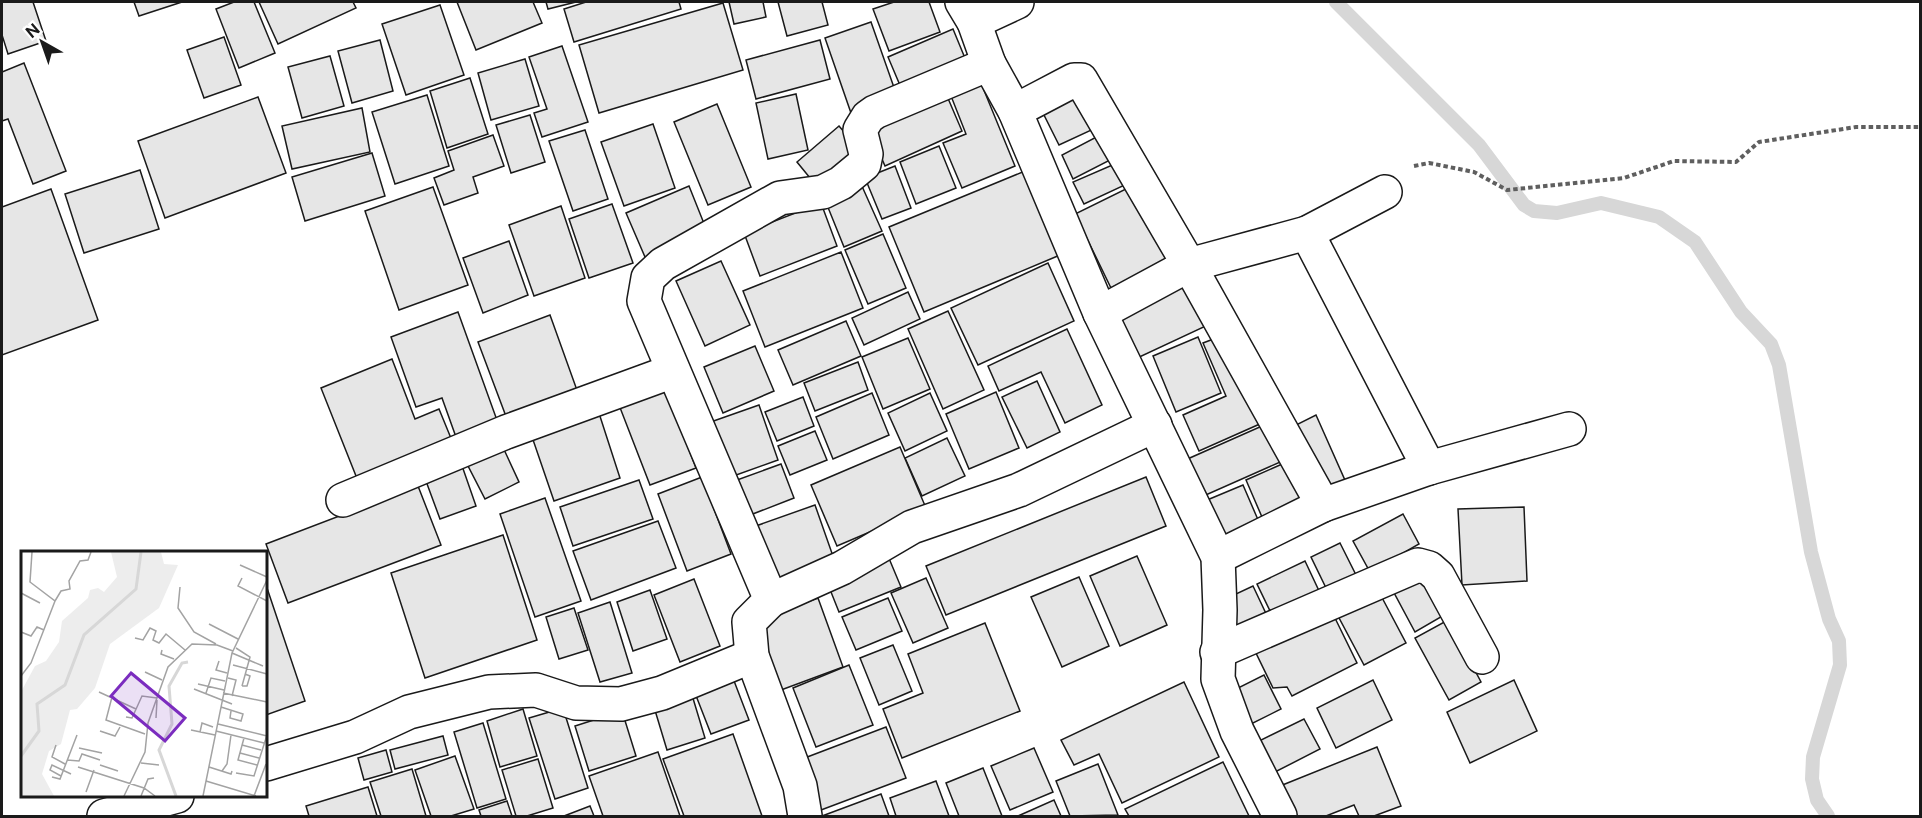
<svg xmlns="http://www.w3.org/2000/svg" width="1922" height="818" font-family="'Public Sans',sans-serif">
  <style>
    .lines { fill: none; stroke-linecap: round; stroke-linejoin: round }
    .stream { stroke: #d7d7d7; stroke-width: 14 }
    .building { fill: #e6e6e6; stroke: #1a1a1a; stroke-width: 1.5 }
    .minor-casing { stroke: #1a1a1a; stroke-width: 36 }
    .path { stroke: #5f5f5f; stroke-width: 4; stroke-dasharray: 4.5 3; stroke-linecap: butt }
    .minor { stroke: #fff; stroke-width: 33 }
    .inset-river { fill: none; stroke: #d7d7d7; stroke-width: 3 }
    .inset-road { fill: none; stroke: #a3a3a3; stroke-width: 1.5 }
    .view { fill: #7b2cbf; fill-opacity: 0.15; stroke: #7b2cbf; stroke-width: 3 }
    .inset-edge { fill: none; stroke: #1a1a1a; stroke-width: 3 }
  </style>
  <rect width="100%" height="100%" fill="#fff"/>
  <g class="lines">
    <!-- stream -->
    <path class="stream" d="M1336 2 1479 145 1524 205 1534 211 1557 213 1601 203 1659 217 1695 242 1741 312 1771 344 1779 365 1811 552 1829 619 1839 641 1840 665 1813 757 1812 779 1817 800 1828 816"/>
  </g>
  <!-- building -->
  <g class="building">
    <path d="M2 2H33L46 41 8 54 2 35Z"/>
    <path d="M134 2H182L139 16Z"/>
    <path d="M234 2H254L275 53 239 68 216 9Z"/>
    <path d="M259 2H353L356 8 278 44Z"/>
    <path d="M457 2H533L542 23 476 50Z"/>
    <path d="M546 2H576L548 9Z"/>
    <path d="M586 2H679L681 9 574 42 564 9Z"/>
    <path d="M729 2H763L766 17 734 24Z"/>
    <path d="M778 2H822L828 25 787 36Z"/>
    <path d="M894 2H929L940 32 889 51 873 9Z"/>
    <path d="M723 3 743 70 599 113 579 45Z"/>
    <path d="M440 5 464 75 406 95 382 24Z"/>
    <path d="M871 22 897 96 851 113 825 38Z"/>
    <path d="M953 29 967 63 902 90 888 57Z"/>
    <path d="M224 37 241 85 204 98 187 50Z"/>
    <path d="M380 40 393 91 352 103 338 51Z"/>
    <path d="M820 40 830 79 756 99 746 60Z"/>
    <path d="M562 46 588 122 542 137 534 113 547 109 529 57Z"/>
    <path d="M330 56 344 106 302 118 288 67Z"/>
    <path d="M525 59 539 106 491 120 478 73Z"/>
    <path d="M24 63 66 171 33 184 8 119 2 121V72Z"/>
    <path d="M470 78 488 134 447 148 430 91Z"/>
    <path d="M981 83 1015 166 962 188 943 143 966 134 951 96Z"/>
    <path d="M1079 85 1098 127 1059 145 1039 105Z"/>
    <path d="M944 89 962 131 885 166 867 124Z"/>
    <path d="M796 94 808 150 768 159 756 103Z"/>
    <path d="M427 95 449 166 395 184 372 112Z"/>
    <path d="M258 97 286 173 165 218 138 141Z"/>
    <path d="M717 104 751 187 708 205 674 122Z"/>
    <path d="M362 108 370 152 292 169 282 126Z"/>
    <path d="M530 115 545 162 511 173 496 125Z"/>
    <path d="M653 124 675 188 624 206 601 142Z"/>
    <path d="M839 126 862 153 819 189 797 162Z"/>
    <path d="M585 130 608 199 573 211 549 141Z"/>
    <path d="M1104 133 1116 157 1073 179 1062 155Z"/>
    <path d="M493 135 504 166 473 177 478 193 444 205 434 178 454 170 448 151Z"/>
    <path d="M939 146 956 188 916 204 900 162Z"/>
    <path d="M372 153 385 196 305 221 292 177Z"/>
    <path d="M1117 163 1127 184 1084 204 1073 182Z"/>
    <path d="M895 166 911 208 882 219 865 178Z"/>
    <path d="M140 170 159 229 84 253 65 194Z"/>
    <path d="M1025 171 1060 255 924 312 889 227Z"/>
    <path d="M861 184 882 231 844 247 825 200Z"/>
    <path d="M1136 184 1172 258 1111 288 1075 214Z"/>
    <path d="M689 186 707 231 645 257 626 213Z"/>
    <path d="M433 187 468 285 399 310 365 211Z"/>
    <path d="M51 189 98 320 2 355V207Z"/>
    <path d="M821 203 837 246 760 276 744 233Z"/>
    <path d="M612 204 633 263 589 278 569 219Z"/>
    <path d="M561 206 585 278 534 296 509 225Z"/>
    <path d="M883 234 906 288 868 304 845 250Z"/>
    <path d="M509 241 528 295 483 313 463 258Z"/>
    <path d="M841 252 863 308 765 347 743 291Z"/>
    <path d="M721 261 750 325 705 346 676 281Z"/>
    <path d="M1048 263 1074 321 978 365 951 308Z"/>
    <path d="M1185 279 1208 325 1133 360 1112 313Z"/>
    <path d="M908 292 920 319 864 345 852 318Z"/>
    <path d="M948 311 984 390 943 409 908 329Z"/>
    <path d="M458 312 498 423 456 437 442 398 416 407 391 337Z"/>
    <path d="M550 315 578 393 507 419 478 342Z"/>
    <path d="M846 321 861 356 793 385 778 350Z"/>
    <path d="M1067 329 1102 405 1065 423 1041 372 999 391 988 366Z"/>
    <path d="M1224 335 1262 423 1199 451 1183 415 1226 396 1203 343Z"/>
    <path d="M1198 337 1221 393 1176 412 1153 356Z"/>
    <path d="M908 338 930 389 883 409 862 357Z"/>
    <path d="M755 346 774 391 723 413 704 367Z"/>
    <path d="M392 359 415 419 439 409 455 448 360 486 321 388Z"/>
    <path d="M858 362 868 390 815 411 804 383Z"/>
    <path d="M1037 381 1060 432 1027 448 1002 397Z"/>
    <path d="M665 387 696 468 650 485 619 405Z"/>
    <path d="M996 392 1019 448 969 469 946 414Z"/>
    <path d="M872 393 889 435 833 459 816 417Z"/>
    <path d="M930 393 947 431 905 451 888 413Z"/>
    <path d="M803 397 814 426 777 441 765 412Z"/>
    <path d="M759 405 778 460 725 479 705 424Z"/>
    <path d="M597 407 620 478 554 501 530 431Z"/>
    <path d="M1316 415 1348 487 1322 499 1290 428Z"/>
    <path d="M1271 422 1287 459 1199 498 1183 461Z"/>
    <path d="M815 431 827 460 790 475 778 446Z"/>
    <path d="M947 438 965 476 922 496 905 458Z"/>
    <path d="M501 443 519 482 485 499 465 460Z"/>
    <path d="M900 447 926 508 837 546 811 485Z"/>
    <path d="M460 460 476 506 440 519 423 473Z"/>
    <path d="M1289 461 1307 505 1265 524 1246 480Z"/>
    <path d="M781 464 794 498 740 519 726 484Z"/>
    <path d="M702 477 731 554 687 571 658 494Z"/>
    <path d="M1146 477 1166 526 946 615 926 566Z"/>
    <path d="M639 480 653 519 573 546 560 507Z"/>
    <path d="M1243 485 1262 529 1219 547 1200 503Z"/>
    <path d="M418 486 441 545 288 603 266 544Z"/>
    <path d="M545 498 581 601 535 617 500 514Z"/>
    <path d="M815 505 834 559 772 581 753 527Z"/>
    <path d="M1524 507 1527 581 1462 585 1458 509Z"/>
    <path d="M1403 514 1419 544 1370 572 1353 541Z"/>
    <path d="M658 521 676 568 591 600 573 551Z"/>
    <path d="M503 535 537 640 425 678 391 573Z"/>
    <path d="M1340 543 1357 577 1328 592 1311 557Z"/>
    <path d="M888 556 901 587 839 612 827 582Z"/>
    <path d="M1137 556 1167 625 1120 646 1090 576Z"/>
    <path d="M1305 561 1320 593 1273 617 1257 584Z"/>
    <path d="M1423 572 1446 614 1415 632 1392 589Z"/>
    <path d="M1079 577 1109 646 1062 667 1031 597Z"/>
    <path d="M926 578 948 628 913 643 891 593Z"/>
    <path d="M694 579 720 646 680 662 654 595Z"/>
    <path d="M266 585 305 701 266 715Z"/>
    <path d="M1253 586 1269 620 1240 634 1223 600Z"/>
    <path d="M650 590 667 639 633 651 617 602Z"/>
    <path d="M1379 592 1406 643 1364 665 1337 614Z"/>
    <path d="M818 598 843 667 781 690 755 621Z"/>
    <path d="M888 598 902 631 856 650 842 617Z"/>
    <path d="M610 602 632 673 600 682 578 613Z"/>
    <path d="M574 608 588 650 559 659 546 617Z"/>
    <path d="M1332 612 1357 663 1292 696 1287 687 1273 688 1255 651Z"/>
    <path d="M1448 620 1481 682 1449 700 1415 638Z"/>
    <path d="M985 623 1020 711 902 758 883 709 923 693 908 654Z"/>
    <path d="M893 645 912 691 879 705 860 658Z"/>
    <path d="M849 665 873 725 816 747 793 688Z"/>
    <path d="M731 673 749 720 711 734 693 688Z"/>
    <path d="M1264 675 1281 709 1249 725 1232 691Z"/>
    <path d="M1373 680 1392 720 1336 748 1317 708Z"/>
    <path d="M1514 680 1537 731 1470 763 1447 712Z"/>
    <path d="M1184 682 1219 757 1122 803 1099 754 1074 765 1061 740Z"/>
    <path d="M692 695 705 738 667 750 654 707Z"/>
    <path d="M563 708 588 788 555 799 529 718Z"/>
    <path d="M523 709 537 756 500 767 487 721Z"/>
    <path d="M622 711 636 756 589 771 575 726Z"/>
    <path d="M1304 719 1320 749 1275 772 1259 741Z"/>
    <path d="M483 723 506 799 477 808 454 732Z"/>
    <path d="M886 727 906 778 821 810 802 759Z"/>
    <path d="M733 734 762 816H684L663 759Z"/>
    <path d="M443 736 448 755 395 769 390 750Z"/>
    <path d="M1377 747 1401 806 1374 816H1359L1354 805 1326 816H1292L1280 786Z"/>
    <path d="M1034 748 1053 792 1010 810 991 766Z"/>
    <path d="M386 750 392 772 364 780 358 758Z"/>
    <path d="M658 752 680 816H603L589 776Z"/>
    <path d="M455 756 474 809 451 816H431L415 770Z"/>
    <path d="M538 759 553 808 527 816H516L502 770Z"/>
    <path d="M1223 762 1249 816H1129L1125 809Z"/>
    <path d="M1098 764 1118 815 1070 816 1056 781Z"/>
    <path d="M983 768 1002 816H959L946 783Z"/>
    <path d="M412 769 426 816H381L370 782Z"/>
    <path d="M936 781 949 816H896L890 798Z"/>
    <path d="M368 787 377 816H309L306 806Z"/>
    <path d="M881 794 889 816H822Z"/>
    <path d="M1054 800 1061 816H1018Z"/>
    <path d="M507 801 512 816H481L479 810Z"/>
    <path d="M590 806 594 816H564Z"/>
  </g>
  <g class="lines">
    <defs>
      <g id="minor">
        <path d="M962 2 974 22 989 64 1015 111 1100 313 1218 557 1220 610 1218 679 1237 731 1280 816"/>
        <path d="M974 22 1017 2"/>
        <path d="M1015 111 1074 80H1081L1189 265 1323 505"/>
        <path d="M1307 233 1429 468"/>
        <path d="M1100 313 1189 265 1307 233 1385 192"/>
        <path d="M343 500 506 432 673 371"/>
        <path d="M1218 557 1323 505 1429 468 1569 429"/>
        <path d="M771 600 842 568 912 527 1019 490 1155 425"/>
        <path d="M1217 652 1418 565 1429 568 1438 576 1482 657"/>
        <path d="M266 764 355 737 409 712 489 692 536 690 576 703 621 704 662 693 752 656"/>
        <path d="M104 816 177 796"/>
        <path d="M805 816 800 786 752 656 749 622 771 600 644 301 648 278 663 264 780 198 823 192 841 183 864 164 866 154 860 130 868 117 875 112 989 64"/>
      </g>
    </defs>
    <!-- minor casing -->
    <use href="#minor" class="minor-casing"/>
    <!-- path -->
    <path class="path" d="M1414 166 1429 163 1474 172 1507 190 1624 178 1674 161 1736 162 1759 142 1856 127H1920"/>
    <!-- minor -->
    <use href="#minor" class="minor"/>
  </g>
  <!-- overview -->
  <g transform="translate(21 551)">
    <rect width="246" height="246" fill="#fff"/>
    <path d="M90 1H140L143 13 157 14 138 57 89 93 74 137 56 158 49 159 40 193 28 200 21 223 33 245H0L1 139 14 115 25 110 38 91 41 70 67 47 69 39 77 37 83 41 96 26Z" fill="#ededed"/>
    <path class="inset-river" d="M0 205 18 180 16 153 44 134 63 84 115 38 120 1M155 245 138 199 151 173 148 135 161 112 167 111"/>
    <path class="inset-road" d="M219 14 246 26M221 27 217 35 246 50M159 36 157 57 173 81 195 93M0 42 19 52M34 50 40 40 49 38 48 30 59 10 67 9 70 1M188 73 217 88M0 81 10 85 16 76 23 79M114 87 122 89 129 77 135 80 132 89 138 92 145 83 164 99M215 97 229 106 221 135M141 99 140 103 153 108M211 102 242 115M198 110 195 119 206 122M212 114 246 123M124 121 141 129M0 125 10 112 34 50 9 31 11 1M207 127 215 129 211 145M177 133 203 139M221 135H226L229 125 224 123M173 138 211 153M78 141 115 158M185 142 190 127 204 130M202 142 246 151M91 146 85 169 124 183M200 156 222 163 220 170 209 167 210 160M105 166 111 167 121 145 136 147M135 167 136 149M197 173 246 185M170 179 194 184M79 180 94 185 99 176M195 180 243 192M179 181 181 172 192 176M223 187 217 209 236 214M35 194 31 206 44 213M221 194 240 199M58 197 81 202M219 202 238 207M46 209 58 210 61 203 79 209M120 212 138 214M79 214 97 220M57 216 123 237 134 245M188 216 210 223 211 220M201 220 206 213 210 184M215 222 233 225 246 184M40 225 29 219 31 214 50 223M31 226 39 228 56 184M185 230 235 245M65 241 73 219M103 245 124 201 127 172 147 116 171 93 196 94 212 100M120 245 127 228 133 227M182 245 211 102 246 29M233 245 245 213"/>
    <path class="view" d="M110 122 164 167 144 190 90 145Z"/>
    <rect width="246" height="246" class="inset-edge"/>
  </g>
  <!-- border -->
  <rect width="1922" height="818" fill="none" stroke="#1a1a1a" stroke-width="6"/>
  <!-- north arrow -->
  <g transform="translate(42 42) rotate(320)" stroke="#ffffff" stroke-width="4.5" paint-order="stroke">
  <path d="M0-4.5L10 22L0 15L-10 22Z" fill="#1a1a1a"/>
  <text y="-9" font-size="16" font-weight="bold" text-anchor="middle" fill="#1a1a1a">N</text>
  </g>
</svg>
